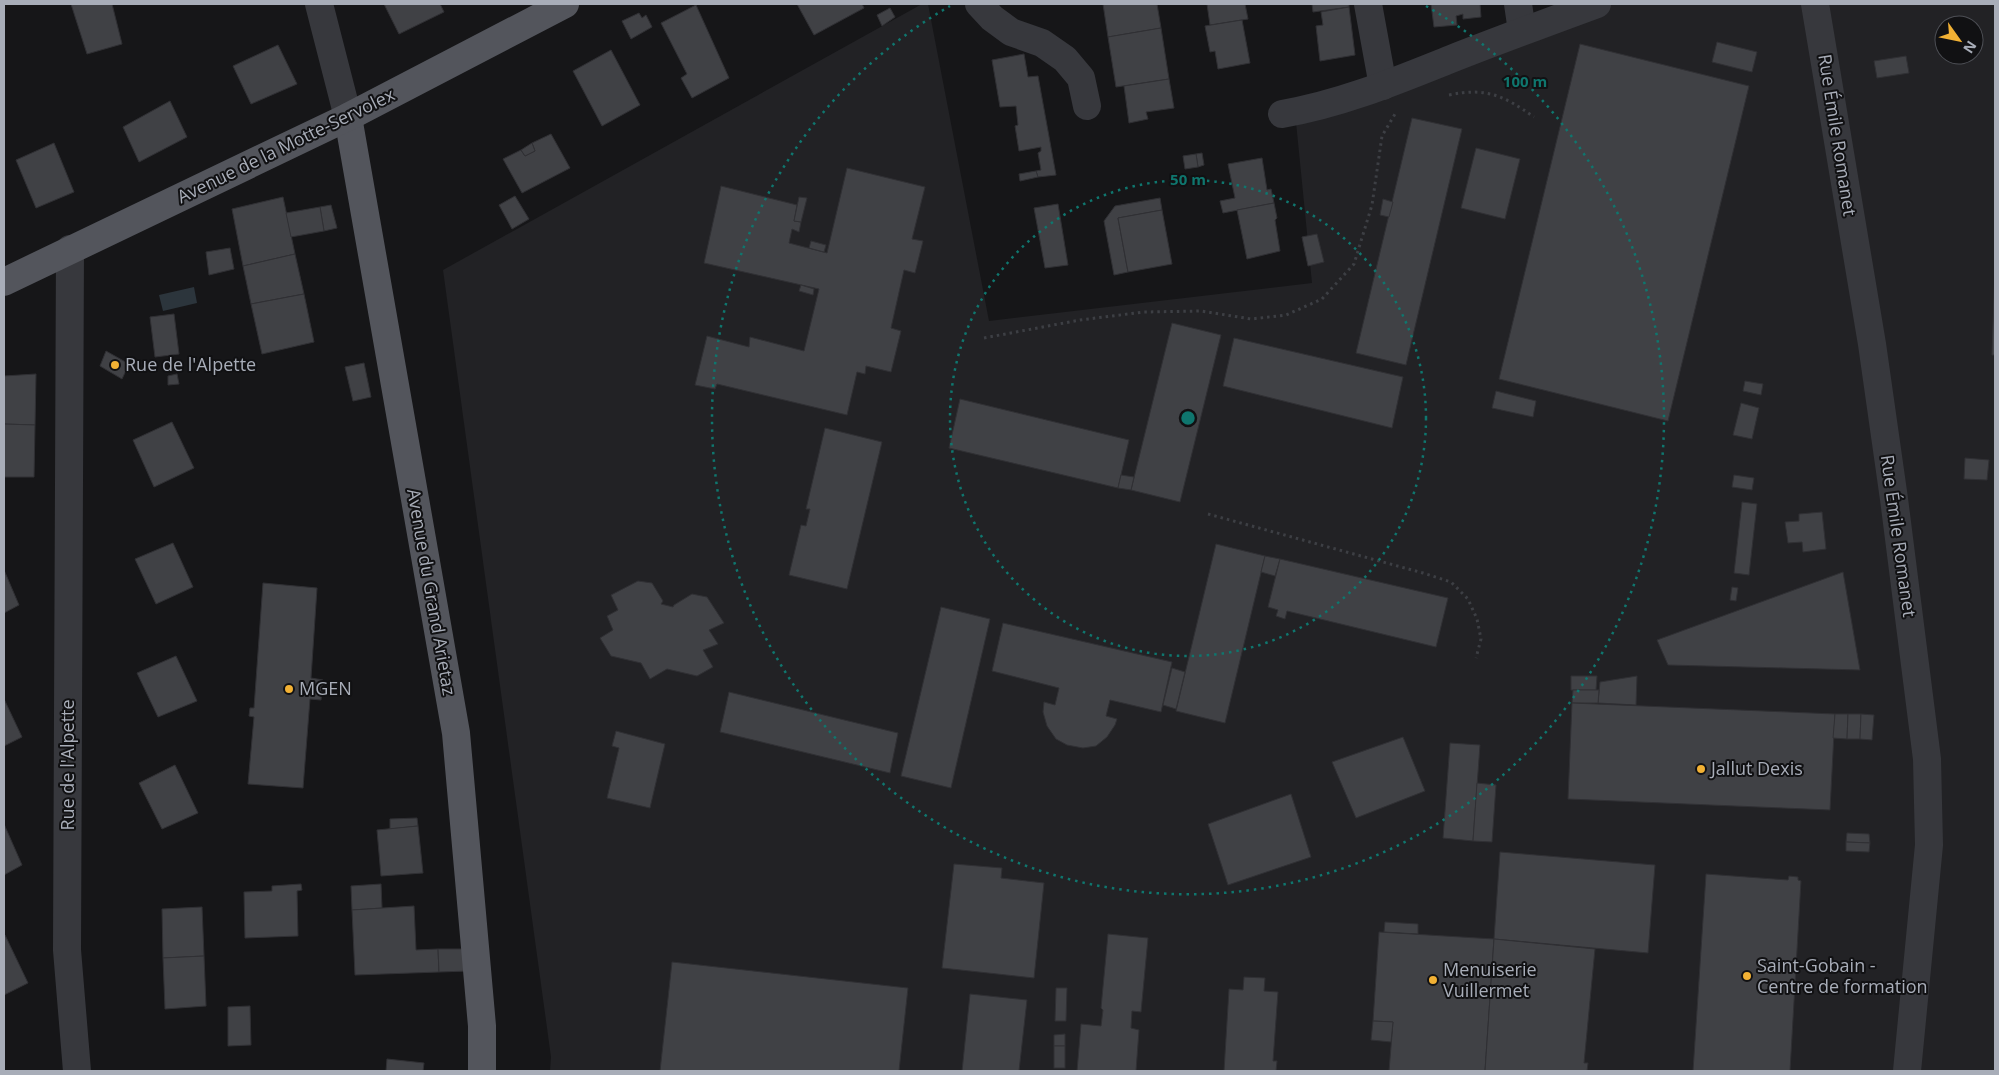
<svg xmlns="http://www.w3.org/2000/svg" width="1999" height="1075" font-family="'Open Sans',sans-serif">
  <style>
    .built { fill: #222225; fill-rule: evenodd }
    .water { fill: #2c353c }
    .building { fill: #404145; stroke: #303034 }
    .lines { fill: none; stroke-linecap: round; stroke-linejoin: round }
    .path { stroke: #3d3f44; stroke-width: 3; stroke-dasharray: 2.5 4; stroke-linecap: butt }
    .minor { stroke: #37383d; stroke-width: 28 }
    .major { stroke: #53555c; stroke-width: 28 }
    .ring { fill: none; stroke: #0f766e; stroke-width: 2.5; stroke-dasharray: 2.5 5 }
    .poi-dot { fill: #f2b134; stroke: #111113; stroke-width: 2 }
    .labels { text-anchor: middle; stroke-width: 4; stroke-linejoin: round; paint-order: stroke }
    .street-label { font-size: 18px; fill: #a8adb8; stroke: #111113 }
    .poi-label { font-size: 18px; fill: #a8adb8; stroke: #111113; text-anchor: start }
    .centre { fill: #0f766e; stroke: #111113; stroke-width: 2.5 }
    .ring-label { font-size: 15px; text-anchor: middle; font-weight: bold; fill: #0f766e; stroke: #111113; stroke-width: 4; stroke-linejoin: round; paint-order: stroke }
  </style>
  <rect width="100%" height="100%" fill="#161618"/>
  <!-- built -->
  <path class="built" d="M922 4H928L989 321 1312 283 1295 112 1575 4H1995V1071H550L551 1057 443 270ZM1944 25H1974V55H1944Z"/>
  <!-- water -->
  <path class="water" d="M194 287 197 303 163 311 159 295Z"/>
  <!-- building -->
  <g class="building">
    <path d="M71 4H112L122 44 87 54Z"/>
    <path d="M384 4H440L444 12 399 34Z"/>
    <path d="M797 4H862L864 8 814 35Z"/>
    <path d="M1103 4H1157L1161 28 1108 37Z"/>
    <path d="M1207 4H1245L1248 19 1210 25Z"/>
    <path d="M1312 4H1349V7L1313 12Z"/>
    <path d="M1431 4H1480L1481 17 1463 19V14L1456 16 1457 25 1434 27Z"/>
    <path d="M696 5 729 78 692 98 681 78 687 74 661 23Z"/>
    <path d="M1349 7 1355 55 1320 61 1316 26 1323 25 1321 12Z"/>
    <path d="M890 8 895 17 882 26 877 15Z"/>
    <path d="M639 13 642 18 646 15 652 27 631 39 622 21Z"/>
    <path d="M1242 20 1250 63 1218 69 1215 51 1210 52 1205 26Z"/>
    <path d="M1161 28 1169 79 1116 87 1108 37Z"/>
    <path d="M1717 42 1757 52 1752 72 1712 62Z"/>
    <path d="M1580 44 1749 86 1668 421 1499 379Z"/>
    <path d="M278 45 297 84 251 104 233 66Z"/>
    <path d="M611 50 640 105 602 126 573 71Z"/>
    <path d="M1024 54 1028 77 1038 76 1056 175 1038 177 1036 171 1041 170 1038 153 1041 151V147L1019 151 1015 126 1018 125 1016 106 1000 107 992 60Z"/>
    <path d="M1906 56 1909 73 1877 78 1874 61Z"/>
    <path d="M1169 79 1174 108 1146 112 1148 119 1129 123 1124 86Z"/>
    <path d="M170 101 187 137 139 162 123 127Z"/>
    <path d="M1412 118 1462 129 1406 365 1356 353Z"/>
    <path d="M551 134 570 168 522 193 503 159 521 150 525 156 535 151 532 143Z"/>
    <path d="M54 143 74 192 36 208 16 160Z"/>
    <path d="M532 143 535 151 525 156 521 150Z"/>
    <path d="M1476 148 1520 159 1505 219 1461 208Z"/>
    <path d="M1202 153 1204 165 1198 167 1196 154Z"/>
    <path d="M1196 154 1198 167 1185 169 1183 156Z"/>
    <path d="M1262 158 1267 190 1271 189 1274 203 1223 213 1220 201 1235 198 1228 164Z"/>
    <path d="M847 168 925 187 912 239 923 241 915 273 904 270 891 328 901 331 891 372 866 366 865 374 857 372 847 415 717 384 715 389 695 385 707 336 749 347 750 337 804 351 819 289 704 263 721 186 797 205 794 221 801 222 799 232 792 229 789 243 827 253Z"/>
    <path d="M1036 171 1038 177 1020 181 1019 174Z"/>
    <path d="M515 196 529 219 512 229 499 205Z"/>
    <path d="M283 197 295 254 243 266 232 209Z"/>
    <path d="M799 197 807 198 801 222 794 221Z"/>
    <path d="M1160 198 1162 210 1118 218 1128 272 1114 275 1104 221 1115 206Z"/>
    <path d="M1383 199 1393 202 1389 217 1380 215Z"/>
    <path d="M1274 203 1277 218 1275 220 1280 251 1247 259 1237 210Z"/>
    <path d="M1058 204 1068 265 1045 268 1034 208Z"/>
    <path d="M331 205 337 228 324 231 320 207Z"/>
    <path d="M320 207 324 231 291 237 286 213Z"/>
    <path d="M1162 210 1172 264 1128 272 1118 218Z"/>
    <path d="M1317 234 1324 262 1308 266 1302 237Z"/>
    <path d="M811 241 826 245 824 252 809 248Z"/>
    <path d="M230 248 234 269 209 275 206 252Z"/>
    <path d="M295 254 304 294 251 304 243 266Z"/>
    <path d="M1995 269V355H1992Z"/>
    <path d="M801 285 814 289 813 295 799 291Z"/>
    <path d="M304 294 314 342 262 354 251 304Z"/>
    <path d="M174 314 179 354 155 357 150 317Z"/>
    <path d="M1172 323 1221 335 1180 502 1131 490Z"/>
    <path d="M1234 338 1403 377 1392 428 1223 386Z"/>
    <path d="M106 351 129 364 122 379 100 366Z"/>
    <path d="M364 363 371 397 353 401 345 367Z"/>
    <path d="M36 374 35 425 4 424V376Z"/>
    <path d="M177 374 179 384 168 385V376Z"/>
    <path d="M1745 381 1763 384 1761 395 1743 391Z"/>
    <path d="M1496 391 1536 401 1533 417 1492 408Z"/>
    <path d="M960 399 1129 440 1118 488 949 448Z"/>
    <path d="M1741 403 1759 408 1752 439 1733 435Z"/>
    <path d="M172 422 194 468 154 487 133 440Z"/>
    <path d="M4 424 35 425 34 477H4Z"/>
    <path d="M825 428 882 442 847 589 789 575 801 525 806 526 810 509H806Z"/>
    <path d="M1965 458 1989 460 1987 480 1964 479Z"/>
    <path d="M1121 475 1134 477 1131 490 1118 488Z"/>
    <path d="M1734 475 1754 478 1752 490 1732 487Z"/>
    <path d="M1742 502 1757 504 1749 575 1734 573Z"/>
    <path d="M1822 512 1826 549 1803 552 1802 542 1788 543 1785 522 1799 521V514Z"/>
    <path d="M173 543 193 587 156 604 135 559Z"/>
    <path d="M1216 544 1265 556 1225 723 1176 711Z"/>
    <path d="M1265 556 1280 559 1275 576 1261 572Z"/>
    <path d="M1280 559 1448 598 1436 647 1287 611 1285 619 1276 616 1278 610 1268 607Z"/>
    <path d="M4 570 19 605 4 613Z"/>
    <path d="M1843 572 1860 670 1668 665 1657 640Z"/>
    <path d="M638 581 652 583 663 601 661 604 673 607 674 605 692 594 707 597 724 623 709 630 718 644 703 650 713 667 697 676 667 669 650 679 641 663 611 656 600 638 613 630 607 616 618 610 611 595Z"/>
    <path d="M263 583 317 588 311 678 323 680 321 700 310 699 303 788 248 784 254 717 249 716 250 708H254Z"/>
    <path d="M1732 587 1738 588 1736 601 1730 600Z"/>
    <path d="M941 607 990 619 951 788 901 776Z"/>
    <path d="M1003 623 1172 662 1161 712 1110 700 1106 716 1117 719 1115 725 1107 737 1096 746 1083 748 1067 745 1056 739 1047 726 1043 712 1044 702 1055 705 1059 688 992 671Z"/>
    <path d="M176 656 197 701 158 717 137 673Z"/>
    <path d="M1172 668 1185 672 1176 709 1163 705Z"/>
    <path d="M1571 676H1597L1596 690H1571Z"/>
    <path d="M1637 676 1636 705 1598 703 1600 682Z"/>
    <path d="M1573 690H1599L1598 703H1572Z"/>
    <path d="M729 692 898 733 890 773 720 732Z"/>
    <path d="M4 699 22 737 4 746Z"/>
    <path d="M1572 703 1835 714 1830 810 1568 799Z"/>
    <path d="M1835 714H1848L1847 739 1833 738Z"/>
    <path d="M1848 714H1861L1860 739H1847Z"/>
    <path d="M1861 714 1874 715 1872 740 1860 739Z"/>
    <path d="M616 731 665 744 650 808 607 798 619 748 612 746Z"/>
    <path d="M1403 737 1425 791 1356 818 1332 762Z"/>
    <path d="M1450 743 1480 745 1473 841 1443 838Z"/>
    <path d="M175 765 198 813 162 829 139 783Z"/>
    <path d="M1477 783 1496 785 1492 842 1473 841Z"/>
    <path d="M1291 794 1311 857 1228 885 1208 824Z"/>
    <path d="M417 818 418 826 390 829V819Z"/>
    <path d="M4 824 22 865 4 875Z"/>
    <path d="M418 826 423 873 381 876 377 830Z"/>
    <path d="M1847 833 1869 834 1870 843 1846 842Z"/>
    <path d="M1846 842 1870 843 1869 852 1846 851Z"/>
    <path d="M1500 852 1655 865 1648 953 1494 939Z"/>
    <path d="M954 864 1002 868 1001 878 1044 883 1034 978 942 968Z"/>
    <path d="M1706 874 1788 880 1789 876 1798 877V880L1801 881 1790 1071H1693Z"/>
    <path d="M301 884 302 890 297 891 298 936 245 938 244 892 272 891V886Z"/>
    <path d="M381 884 382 908 352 910 351 886Z"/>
    <path d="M414 906 416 950 438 949 439 972 355 975 352 910Z"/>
    <path d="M202 907 204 956 163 958 162 909Z"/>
    <path d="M1385 922 1418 924V934L1384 932Z"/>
    <path d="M1379 932 1494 939 1485 1071H1389L1393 1022 1373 1021Z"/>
    <path d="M1108 934 1148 938 1141 1012 1132 1011 1131 1028 1139 1030 1136 1071H1077L1081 1024 1101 1026 1103 1010 1101 1008Z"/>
    <path d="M4 935H5L28 983 4 995Z"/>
    <path d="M1494 939 1595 949 1584 1063H1588L1587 1071H1485Z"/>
    <path d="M438 949H468V971L439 972Z"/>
    <path d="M204 956 206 1006 165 1009 163 958Z"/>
    <path d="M672 962 908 988 899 1071H660Z"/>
    <path d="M1244 977 1265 978 1264 991 1278 992 1273 1061H1277L1276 1071H1224L1229 989 1243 990Z"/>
    <path d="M1056 988H1067L1066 1021H1055Z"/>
    <path d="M970 994 1027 1000 1019 1071H962Z"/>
    <path d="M250 1006 251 1045 228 1046V1007Z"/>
    <path d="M1373 1021 1393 1022 1391 1042 1371 1040Z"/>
    <path d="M1065 1034V1046H1054V1035Z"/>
    <rect x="1054" y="1046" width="11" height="22"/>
    <path d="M387 1059 424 1063 423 1071H386Z"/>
  </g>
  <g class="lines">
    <!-- path -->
    <g class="path">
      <path d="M1449 95C1487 87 1504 96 1534 117"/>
      <path d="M984 338 1080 320 1144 312 1201 311 1251 319 1286 315 1322 299 1354 264 1372 205 1382 136 1395 114"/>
      <path d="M1208 514 1423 573 1451 582 1468 599 1477 619 1481 639 1476 658"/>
    </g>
    <!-- minor -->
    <g class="minor">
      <path d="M319 4 348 117"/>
      <path d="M979 4 992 18 1011 32 1042 43 1065 59 1081 78 1087 106"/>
      <path d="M1368 4 1383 86"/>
      <path d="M1518 4 1522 31"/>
      <path d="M1815 4 1872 344 1894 499 1927 759 1929 845 1907 1071"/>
      <path d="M1282 114C1341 104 1396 81 1451 59 1499 40 1548 22 1597 4"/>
      <path d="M70 249 67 950 77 1071"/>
    </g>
    <!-- major -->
    <g class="major">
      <path d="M348 117 456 733 482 1026V1071"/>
      <path d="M4 282 348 117 565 4"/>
    </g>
  </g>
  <!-- distance rings -->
  <g class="ring">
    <circle cx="1188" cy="418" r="238"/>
    <path d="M1426 6A476 476 0 1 1 950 6"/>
  </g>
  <!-- markers -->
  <g class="poi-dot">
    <circle cx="115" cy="365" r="5"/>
    <circle cx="289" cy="689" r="5"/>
    <circle cx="1701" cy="769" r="5"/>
    <circle cx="1747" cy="976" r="5"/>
    <circle cx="1433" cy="980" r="5"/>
  </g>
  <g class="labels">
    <!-- street labels -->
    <g class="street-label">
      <text transform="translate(1837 135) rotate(81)" y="6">Rue Émile Romanet</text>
      <text transform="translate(286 146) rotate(-26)" y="6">Avenue de la Motte-Servolex</text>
      <text transform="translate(1898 536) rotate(82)" y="6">Rue Émile Romanet</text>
      <text transform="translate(431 592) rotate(80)" y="6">Avenue du Grand Arietaz</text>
      <text transform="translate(68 765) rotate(-90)" y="6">Rue de l'Alpette</text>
    </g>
    <!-- poi labels -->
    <g class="poi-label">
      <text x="125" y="371">Rue de l'Alpette</text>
      <text x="299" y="695">MGEN</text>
      <text x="1711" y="775">Jallut Dexis</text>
      <text x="1757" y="972">Saint-Gobain -<tspan x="1757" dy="21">Centre de formation</tspan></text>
      <text x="1443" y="976">Menuiserie<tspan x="1443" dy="21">Vuillermet</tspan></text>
    </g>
  </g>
  <circle cx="1188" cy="418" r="8" class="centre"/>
  <g class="ring-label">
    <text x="1525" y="87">100 m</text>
    <text x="1188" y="185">50 m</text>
  </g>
  <!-- border -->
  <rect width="1999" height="1075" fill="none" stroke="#a8adb8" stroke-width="10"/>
  <!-- north arrow -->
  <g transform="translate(1959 40) rotate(123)"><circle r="24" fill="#111113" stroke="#4d4f55"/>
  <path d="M0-4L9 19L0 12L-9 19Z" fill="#f2b134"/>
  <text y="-8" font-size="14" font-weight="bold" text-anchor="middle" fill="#a8adb8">N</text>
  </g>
</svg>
